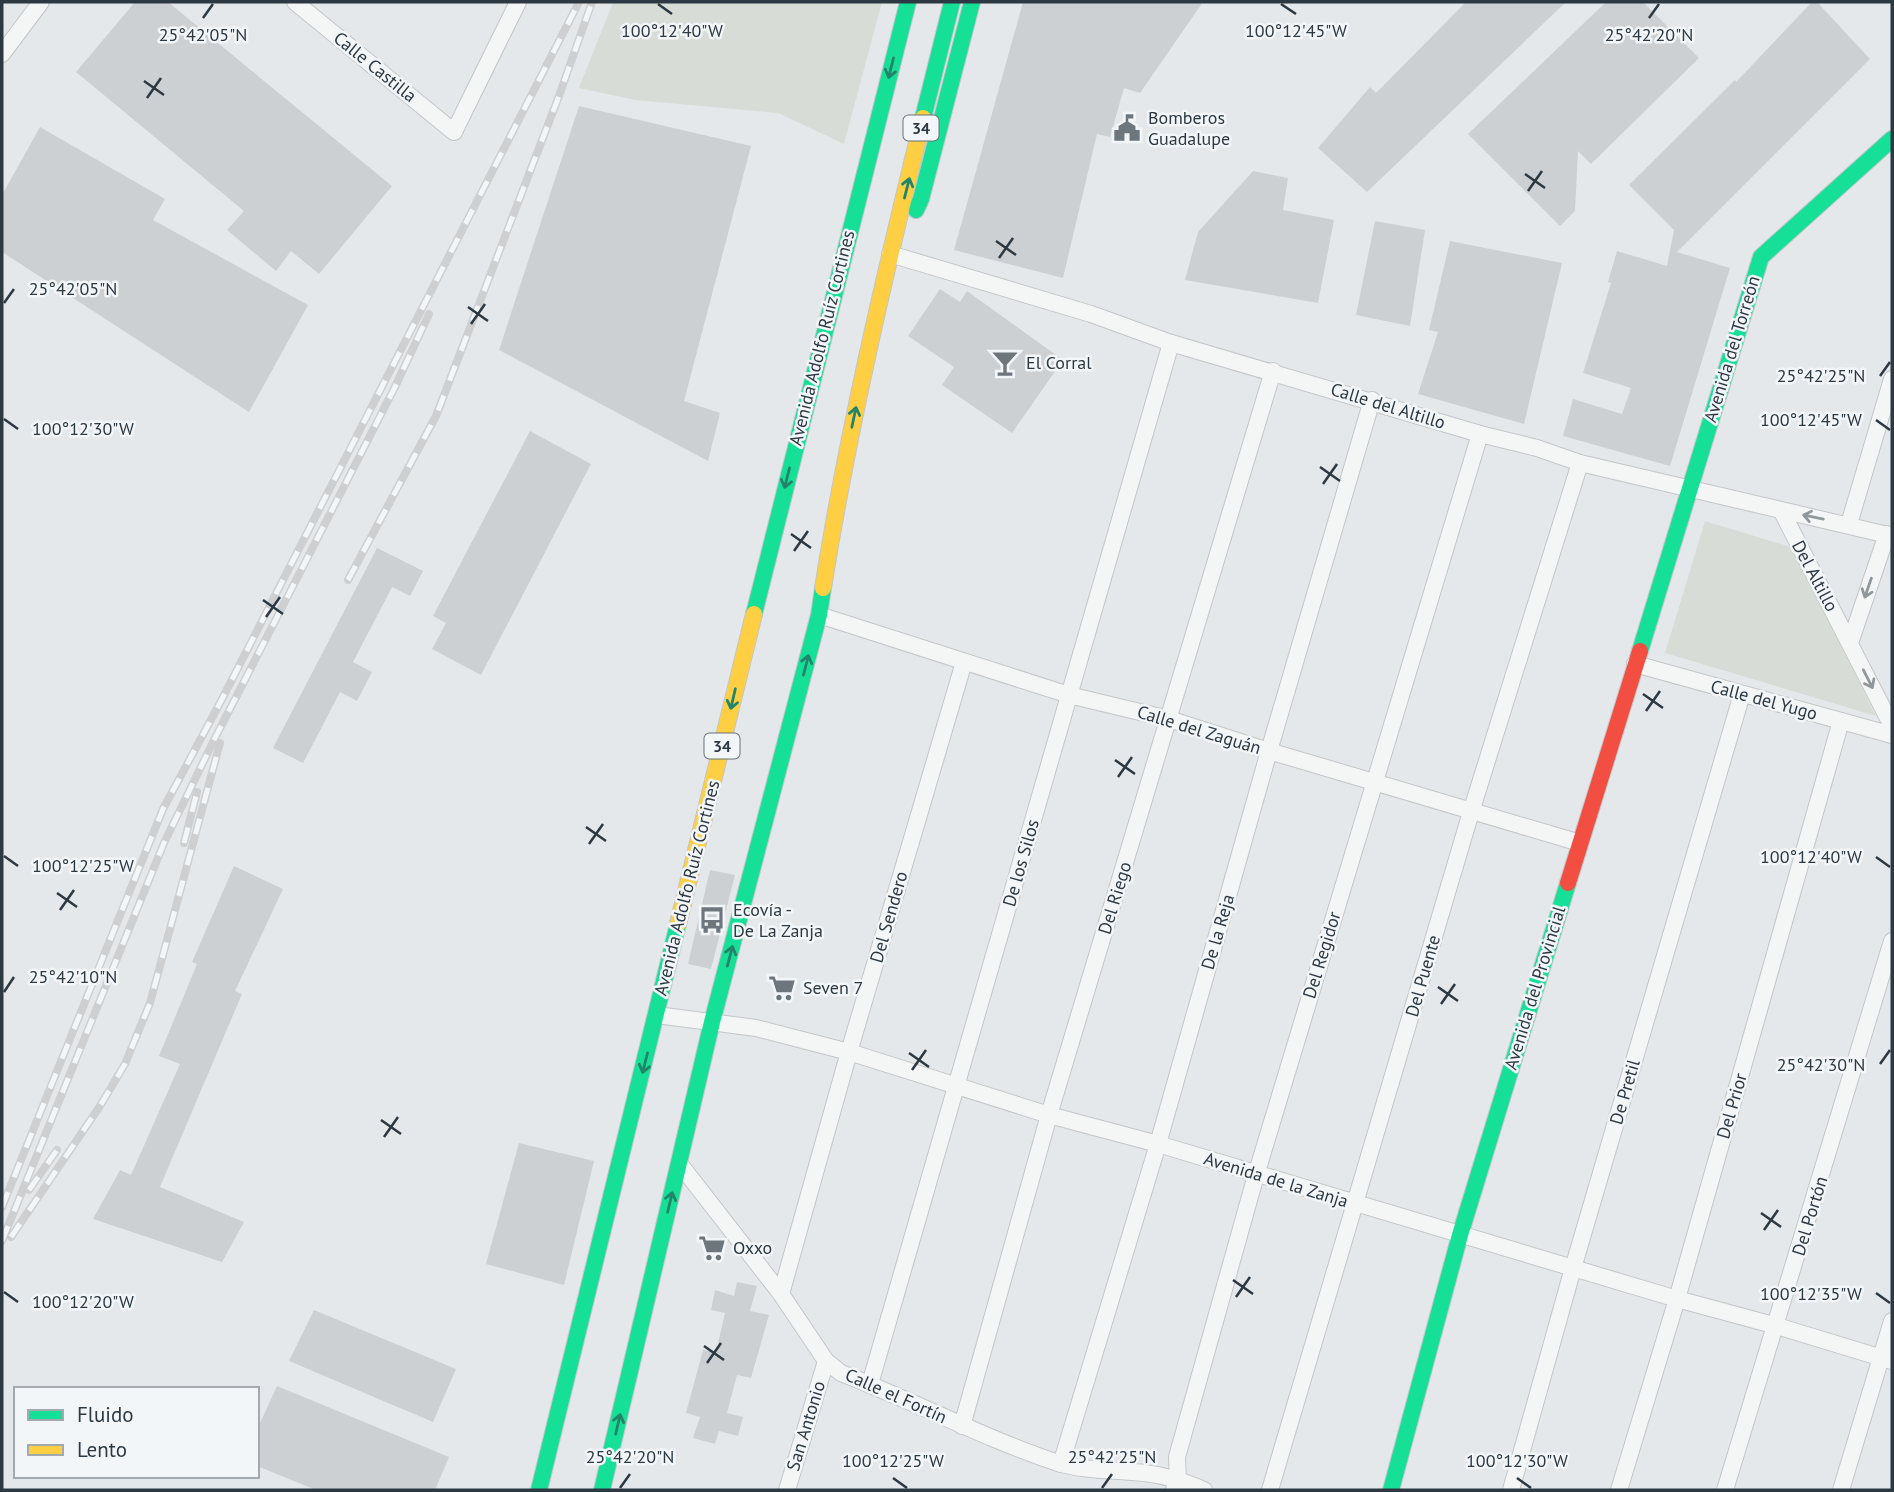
<svg xmlns="http://www.w3.org/2000/svg" width="1894" height="1492" font-family="'PT Sans',sans-serif">
  <style>
    .green { fill: #d7ddd6 }
    .building { fill: #cdd0d2 }
    .lines { fill: none; stroke-linecap: round; stroke-linejoin: round }
    .street-casing { stroke: #c3c6c8; stroke-width: 18 }
    .fast-casing { stroke: #c3c6c8; stroke-width: 18 }
    .slow-casing { stroke: #c3c6c8; stroke-width: 18 }
    .jam-casing { stroke: #c3c6c8; stroke-width: 18 }
    .street { stroke: #f4f6f6; stroke-width: 16 }
    .fast { stroke: #16e098; stroke-width: 16 }
    .slow { stroke: #ffcf43; stroke-width: 16 }
    .jam { stroke: #f24e42; stroke-width: 16 }
    .rail-casing { stroke: #cdcfd1; stroke-width: 8 }
    .rail { stroke: #f3f6f8; stroke-width: 5; stroke-dasharray: 16; stroke-linecap: butt }
    .oneway { stroke: #228469 }
    .oneway2 { stroke: #90989c }
    .ticks { fill: none; stroke: #2c3942; stroke-width: 2.5 }
    .labels { text-anchor: middle; stroke-width: 5; stroke-linejoin: round; paint-order: stroke }
    .shield { fill: #f3f6f8; stroke: #687279; stroke-width: 2 }
    .shield-label { font-size: 16px; font-weight: bold; fill: #2c3942 }
    .street-label { font-size: 18px; fill: #2c3942; stroke: #f3f6f8 }
    .poi-label { font-size: 18px; fill: #2c3942; stroke: #f3f6f8; text-anchor: start }
    .ticks-label { font-size: 18px; text-anchor: middle; fill: #2c3942; stroke: #f3f6f8; stroke-width: 5; stroke-linejoin: round; paint-order: stroke }
  </style>
  <rect width="100%" height="100%" fill="#e5e8ea"/>
  <!-- green -->
  <g class="green">
    <path d="M613 2H882L844 144 778 113 635 100 579 88Z"/>
    <path d="M1705 521 1791 547 1876 716 1665 653Z"/>
  </g>
  <!-- building -->
  <g class="building">
    <path d="M135 2H168L392 186 319 274 291 251 276 271 227 230 244 211 76 72Z"/>
    <path d="M1023 2H1203L1140 93 1124 88 1110 137 1097 134 1063 278 954 250Z"/>
    <path d="M1466 2H1566L1367 192 1318 148 1370 87 1376 93Z"/>
    <path d="M1606 2H1643L1699 58 1591 164 1578 151 1575 211 1560 226 1468 134Z"/>
    <path d="M1812 2H1817L1870 59 1677 252 1730 268 1670 466 1563 436 1573 399 1622 414 1631 388 1583 373 1611 283 1608 282 1617 251 1667 266 1674 230 1629 185 1735 80 1736 82Z"/>
    <path d="M579 106 751 146 684 401 720 413 708 461 499 350Z"/>
    <path d="M40 127 165 199 153 220 308 305 249 412 2 252V195Z"/>
    <path d="M1253 171 1288 178 1283 210 1334 220 1318 303 1185 280 1198 232Z"/>
    <path d="M1375 221 1425 230 1410 326 1356 315Z"/>
    <path d="M1450 241 1562 263 1524 424 1418 394 1438 332 1429 330Z"/>
    <path d="M940 289 960 302 967 291 1063 360 1012 433 942 385 954 367 908 336Z"/>
    <path d="M530 431 591 464 481 675 432 649 446 623 433 616Z"/>
    <path d="M377 548 423 571 410 596 392 587 353 662 372 672 357 701 340 692 303 763 273 748Z"/>
    <path d="M234 866 283 889 235 991 242 994 160 1187 244 1222 222 1262 93 1219 120 1170 131 1175 180 1064 159 1056 197 964 192 962Z"/>
    <path d="M710 870 735 875 711 969 688 964Z"/>
    <path d="M519 1143 594 1161 564 1285 486 1264Z"/>
    <path d="M737 1282 757 1286 750 1311 769 1315 751 1378 737 1375 727 1413 743 1417 738 1436 719 1431 715 1444 693 1438 700 1417 686 1413 703 1350 716 1352 725 1313 711 1310 715 1290 734 1296Z"/>
    <path d="M314 1310 456 1369 433 1422 289 1361Z"/>
    <path d="M277 1386 449 1457 435 1490H316L257 1466V1430Z"/>
  </g>
  <g class="lines">
    <defs>
      <g id="street">
        <path d="M295 2 454 132 518 2"/>
        <path d="M2 54 41 2"/>
        <path d="M890 254 1091 314 1171 343 1480 434 1537 448 1580 463 1892 536"/>
        <path d="M1781 510 1892 726"/>
        <path d="M1849 524 1892 379"/>
        <path d="M819 615 1069 695 1169 719 1269 751 1580 843"/>
        <path d="M1850 643 1887 534"/>
        <path d="M1635 664 1892 735"/>
        <path d="M657 1015 756 1028 849 1052 1049 1115 1158 1144 1677 1299 1777 1326 1892 1361"/>
        <path d="M679 1163 781 1294 826 1361 841 1373C914 1401 983 1438 1058 1463 1081 1470 1108 1470 1132 1472 1157 1473 1181 1480 1204 1490"/>
        <path d="M781 1294 849 1052 964 662"/>
        <path d="M870 1384 1171 343"/>
        <path d="M962 1426 1049 1115 1273 371"/>
        <path d="M1061 1464 1158 1144 1269 751 1372 400"/>
        <path d="M787 1490 826 1361"/>
        <path d="M1174 1490 1178 1480 1177 1457 1256 1175 1480 434"/>
        <path d="M1270 1490 1471 812 1580 463"/>
        <path d="M1511 1490 1573 1268 1742 694"/>
        <path d="M1619 1490 1677 1299 1841 721"/>
        <path d="M1725 1490 1892 941"/>
        <path d="M1841 1490 1892 1321"/>
      </g>
      <g id="fast">
        <path d="M923 118 952 2"/>
        <path d="M916 210 921 199 972 2"/>
        <path d="M754 614 908 2"/>
        <path d="M1640 651 1761 257 1892 139"/>
        <path d="M539 1490 678 924"/>
        <path d="M602 1490 712 1022 819 615 823 588"/>
        <path d="M1391 1490 1460 1235 1568 883"/>
      </g>
      <g id="slow">
        <path d="M823 588C848 430 885 274 923 118"/>
        <path d="M678 924 754 614"/>
      </g>
      <path id="jam" d="M1568 883 1640 651"/>
    </defs>
    <!-- street casing -->
    <use href="#street" class="street-casing"/>
    <!-- fast casing -->
    <use href="#fast" class="fast-casing"/>
    <!-- slow casing -->
    <use href="#slow" class="slow-casing"/>
    <!-- jam casing -->
    <use href="#jam" class="jam-casing"/>
    <!-- street -->
    <use href="#street" class="street"/>
    <!-- fast -->
    <use href="#fast" class="fast"/>
    <!-- slow -->
    <use href="#slow" class="slow"/>
    <!-- jam -->
    <use href="#jam" class="jam"/>
    <defs>
      <g id="rail">
        <path d="M348 580 436 416 559 96 592 2"/>
        <path d="M184 843 197 792"/>
        <path d="M29 1190 57 1150"/>
        <path d="M2 1207 163 809 220 703 579 2"/>
        <path d="M11 1237 100 1106 125 1064 150 1003 220 743"/>
        <path d="M2 1241 164 843 213 742 394 389 429 314"/>
      </g>
    </defs>
    <!-- rail casing -->
    <use href="#rail" class="rail-casing"/>
    <!-- rail -->
    <use href="#rail" class="rail"/>
  </g>
  <!-- one-way arrows -->
  <defs><path id="oneway-shaft" d="M-6 0H5M1.5-3L5.5 0L1.5 3" fill="none" stroke-width="1.6" stroke-linecap="round" stroke-linejoin="round" transform="scale(1.75)"/></defs>
  <g class="oneway">
    <use href="#oneway-shaft" transform="translate(891 68) rotate(104)"/>
    <use href="#oneway-shaft" transform="translate(907 188) rotate(-76)"/>
    <use href="#oneway-shaft" transform="translate(854 417) rotate(-78)"/>
    <use href="#oneway-shaft" transform="translate(787 478) rotate(104)"/>
    <use href="#oneway-shaft" transform="translate(806 665) rotate(-76)"/>
    <use href="#oneway-shaft" transform="translate(733 699) rotate(103)"/>
    <use href="#oneway-shaft" transform="translate(730 956) rotate(-75)"/>
    <use href="#oneway-shaft" transform="translate(645 1063) rotate(104)"/>
    <use href="#oneway-shaft" transform="translate(670 1202) rotate(-77)"/>
    <use href="#oneway-shaft" transform="translate(618 1424) rotate(-77)"/>
  </g>
  <g class="oneway2">
    <use href="#oneway-shaft" transform="translate(1813 517) rotate(-168)"/>
    <use href="#oneway-shaft" transform="translate(1868 588) rotate(109)"/>
    <use href="#oneway-shaft" transform="translate(1868 679) rotate(63)"/>
  </g>
  <!-- ticks -->
  <path class="ticks" d="M658 4 672 14M1281 4 1296 14M203 18 213 4M1649 18 1659 4M144 81 164 95M147 98 161 78M1525 174 1545 188M1528 191 1542 171M996 241 1016 255M999 258 1013 238M4 303 14 289M468 307 488 321M471 324 485 304M1880 376 1890 362M4 419 18 429M1876 420 1890 430M1320 467 1340 481M1323 484 1337 464M791 534 811 548M794 551 808 531M263 600 283 614M266 617 280 597M1643 694 1663 708M1646 711 1660 691M1115 760 1135 774M1118 777 1132 757M586 827 606 841M589 844 603 824M4 856 18 866M1876 857 1890 867M57 893 77 907M60 910 74 890M1438 987 1458 1001M4 992 14 977M1441 1004 1455 984M909 1053 929 1067M1880 1064 1890 1050M912 1070 926 1050M381 1120 401 1134M384 1137 398 1117M1761 1213 1781 1227M1764 1230 1778 1210M1233 1280 1253 1294M4 1292 18 1302M1876 1293 1890 1303M1236 1297 1250 1277M704 1346 724 1360M707 1363 721 1343M893 1478 907 1488M1517 1478 1531 1488M620 1488 630 1474M1102 1488 1112 1474"/>
  <!-- icons -->
  <defs>
    <symbol id="civic-bare" viewBox="-9 -9 18 18"><path d="M-.6-6.5H3V-4.5H.6V-3L4-1V1h2V6H-6V1h2V-1L-.6-3ZM-1.2 2.5V6h2.4V2.5Z" fill="#6d767d" stroke="#f3f6f8" stroke-width="2.5" paint-order="stroke"/></symbol>
    <symbol id="bar-bare" viewBox="-9 -9 18 18"><path d="M-6-5H6L.8 .8V4.5H3.5V6h-7V4.5H-.8V.8Z" fill="#6d767d" stroke="#f3f6f8" stroke-width="2.5" paint-order="stroke"/></symbol>
    <symbol id="bus-bare" viewBox="-9 -9 18 18"><path d="M-5-6H5V4H4V6H2V4H-2V6H-4V4H-5ZM-3.5-4V0h7V-4ZM-3.5 1.2v1.5H-2V1.2ZM2 1.2v1.5H3.5V1.2Z" fill="#6d767d" stroke="#f3f6f8" stroke-width="2.5" paint-order="stroke"/></symbol>
    <symbol id="supermarket-bare" viewBox="-9 -9 18 18"><path d="M-6-5.5h2.5l.6 2H6L4.5 2H-2.5L-4.4-4H-6ZM-1.5 3.2a1.3 1.3 0 1 0 .1 0ZM3 3.2a1.3 1.3 0 1 0 .1 0Z" fill="#6d767d" stroke="#f3f6f8" stroke-width="2.5" paint-order="stroke"/></symbol>
  </defs>
  <g fill-rule="evenodd">
    <use href="#civic-bare" x="1108" y="109" width="38" height="38"/>
    <use href="#bar-bare" x="986" y="344" width="38" height="38"/>
    <use href="#bus-bare" x="693" y="901" width="38" height="38"/>
    <use href="#supermarket-bare" x="763" y="969" width="38" height="38"/>
    <use href="#supermarket-bare" x="693" y="1229" width="38" height="38"/>
  </g>
  <g class="labels">
    <!-- shield labels -->
    <g class="shield">
      <rect x="903.5" y="115.5" width="35" height="25" rx="5"/>
      <rect x="704.5" y="733.5" width="35" height="25" rx="5"/>
    </g>
    <g class="shield-label">
      <text x="921" y="134">34</text>
      <text x="722" y="752">34</text>
    </g>
    <!-- street labels -->
    <g class="street-label">
      <text transform="translate(375 67) rotate(39)" y="6">Calle Castilla</text>
      <text transform="translate(822 338) rotate(-76)" y="6">Avenida Adolfo Ruíz Cortines</text>
      <text transform="translate(1732 349) rotate(-73)" y="6">Avenida del Torreón</text>
      <text transform="translate(1388 406) rotate(17)" y="6">Calle del Altillo</text>
      <text transform="translate(1815 576) rotate(62)" y="6">Del Altillo</text>
      <text transform="translate(1764 700) rotate(15)" y="6">Calle del Yugo</text>
      <text transform="translate(1199 730) rotate(17)" y="6">Calle del Zaguán</text>
      <text transform="translate(1021 863) rotate(-74)" y="6">De los Silos</text>
      <text transform="translate(687 888) rotate(-76)" y="6">Avenida Adolfo Ruíz Cortines</text>
      <text transform="translate(1115 898) rotate(-73)" y="6">Del Riego</text>
      <text transform="translate(889 917) rotate(-74)" y="6">Del Sendero</text>
      <text transform="translate(1218 932) rotate(-74)" y="6">De la Reja</text>
      <text transform="translate(1322 955) rotate(-73)" y="6">Del Regidor</text>
      <text transform="translate(1423 976) rotate(-74)" y="6">Del Puente</text>
      <text transform="translate(1535 988) rotate(-73)" y="6">Avenida del Provincial</text>
      <text transform="translate(1625 1092) rotate(-74)" y="6">De Pretil</text>
      <text transform="translate(1732 1106) rotate(-74)" y="6">Del Prior</text>
      <text transform="translate(1276 1180) rotate(17)" y="6">Avenida de la Zanja</text>
      <text transform="translate(1810 1216) rotate(-73)" y="6">Del Portón</text>
      <text transform="translate(896 1396) rotate(24)" y="6">Calle el Fortín</text>
      <text transform="translate(806 1426) rotate(-73)" y="6">San Antonio</text>
    </g>
    <!-- poi labels -->
    <g class="poi-label">
      <text x="1148" y="124">Bomberos<tspan x="1148" dy="21">Guadalupe</tspan></text>
      <text x="1026" y="369">El Corral</text>
      <text x="733" y="916">Ecovía -<tspan x="733" dy="21">De La Zanja</tspan></text>
      <text x="803" y="994">Seven 7</text>
      <text x="733" y="1254">Oxxo</text>
    </g>
  </g>
  <g class="ticks-label">
    <text x="672" y="37">100°12'40"W</text>
    <text x="1296" y="37">100°12'45"W</text>
    <text x="203" y="41">25°42'05"N</text>
    <text x="1649" y="41">25°42'20"N</text>
    <text x="73" y="295">25°42'05"N</text>
    <text x="1821" y="382">25°42'25"N</text>
    <text x="1811" y="426">100°12'45"W</text>
    <text x="83" y="435">100°12'30"W</text>
    <text x="1811" y="863">100°12'40"W</text>
    <text x="83" y="872">100°12'25"W</text>
    <text x="73" y="983">25°42'10"N</text>
    <text x="1821" y="1071">25°42'30"N</text>
    <text x="1811" y="1300">100°12'35"W</text>
    <text x="83" y="1308">100°12'20"W</text>
    <text x="630" y="1463">25°42'20"N</text>
    <text x="1112" y="1463">25°42'25"N</text>
    <text x="893" y="1467">100°12'25"W</text>
    <text x="1517" y="1467">100°12'30"W</text>
  </g>
  <!-- border -->
  <rect width="1894" height="1492" fill="none" stroke="#2c3942" stroke-width="7"/>
  <!-- legend -->
  <rect x="14" y="1387" width="245" height="91" fill="#f3f6f8" stroke="#a3aaaf" stroke-width="2"/>
  <rect x="28" y="1410" width="35" height="10" fill="#16e098" stroke="#a3aaaf" stroke-width="2"/>
  <text x="77" y="1422" font-size="21" fill="#2c3942">Fluido</text>
  <rect x="28" y="1445" width="35" height="10" fill="#ffcf43" stroke="#a3aaaf" stroke-width="2"/>
  <text x="77" y="1457" font-size="21" fill="#2c3942">Lento</text>
</svg>
